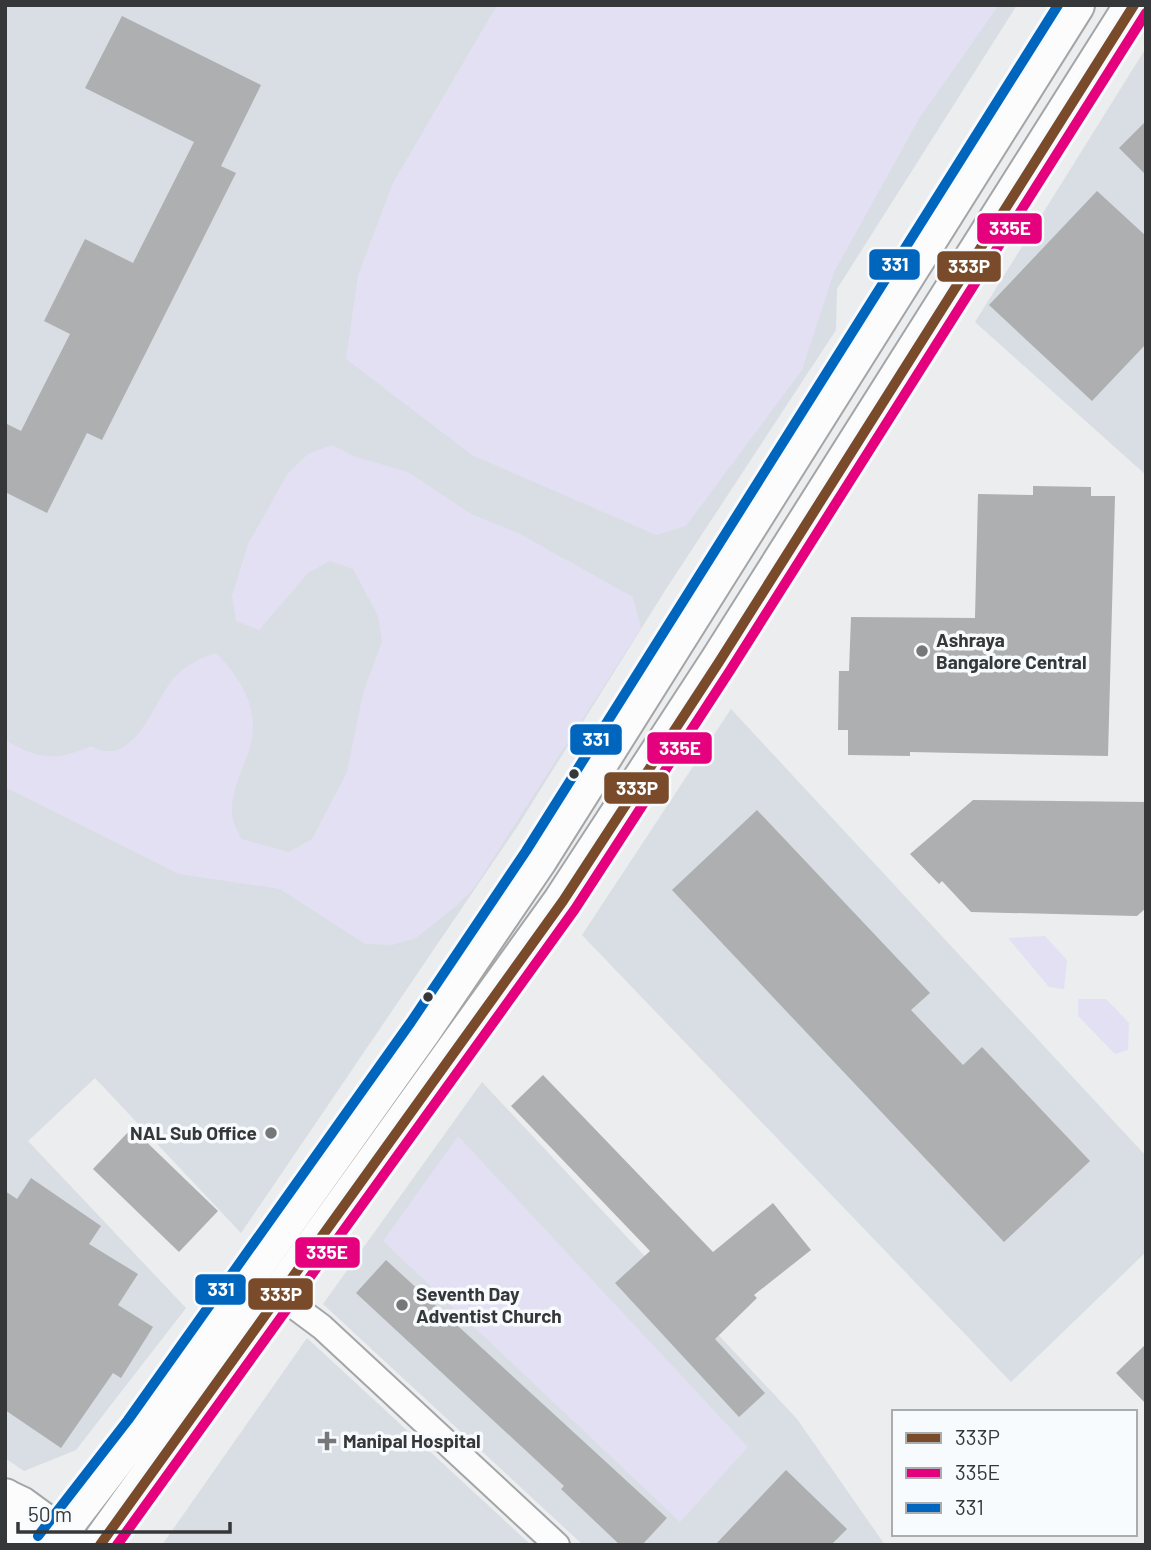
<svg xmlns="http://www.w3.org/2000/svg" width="1151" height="1550" font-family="Barlow,sans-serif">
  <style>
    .built { fill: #d8dee3 }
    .green { fill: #e3e0f4 }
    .building { fill: #adafb0 }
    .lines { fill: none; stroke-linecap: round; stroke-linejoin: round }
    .street-casing { stroke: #a4a5a6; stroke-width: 28 }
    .secondary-casing { stroke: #a4a5a6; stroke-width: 37 }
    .primary-casing { stroke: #a4a5a6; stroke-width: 42 }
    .street { stroke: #fcfcfd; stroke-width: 24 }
    .secondary { stroke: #fcfcfd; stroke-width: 33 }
    .primary { stroke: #fcfcfd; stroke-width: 38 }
    .bus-1-casing { stroke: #f7fbfe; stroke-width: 16 }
    .bus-2-casing { stroke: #f7fbfe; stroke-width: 16 }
    .bus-3-casing { stroke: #f7fbfe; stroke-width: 16 }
    .bus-1 { stroke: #7a4b2a; stroke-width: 10 }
    .bus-2 { stroke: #e5007d; stroke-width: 10 }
    .bus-3 { stroke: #0065bd; stroke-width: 10 }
    .poi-dot { fill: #757778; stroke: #f7fbfe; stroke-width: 2.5 }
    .bus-dot { fill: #363738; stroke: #f7fbfe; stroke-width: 2.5 }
    .labels { text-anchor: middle; stroke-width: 7; stroke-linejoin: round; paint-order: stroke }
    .poi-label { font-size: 19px; font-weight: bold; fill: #363738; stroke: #f7fbfe; text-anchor: start }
    .line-badge { stroke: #f7fbfe; stroke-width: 2.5 }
    .badge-label { font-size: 19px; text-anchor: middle; font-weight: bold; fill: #fff }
  </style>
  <rect width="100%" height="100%" fill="#ebedef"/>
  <!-- built -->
  <g class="built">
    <path d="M5 5H1017L837 289 836 330 666 589 517 827 241 1233 95 1078 28 1141 186 1308 76 1450 24 1471 5 1458Z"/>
    <path d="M1146 48V475L975 322Z"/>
    <path d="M731 709 1146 1156V1252L1011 1382 582 935Z"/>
    <path d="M482 1082 797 1419 885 1545H583L323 1304Z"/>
    <path d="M307 1338 531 1545H162Z"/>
  </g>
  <!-- green -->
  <g class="green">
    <path d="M497 5H999L920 117 834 272 802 370 686 526 656 535 472 455 346 359 358 275 393 183Z"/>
    <path d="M332 445 356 457 408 472 471 514 518 533 633 597 641 628 474 888 456 906 416 938 392 945 365 944 280 889 179 874 5 787V740C39 759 55 762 91 746 135 771 154 700 174 678 187 664 198 659 216 653 241 678 262 712 249 750 242 771 231 791 232 813 232 822 238 831 241 839L289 852 312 839 347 772 363 693 382 642 378 616 353 569 330 561 308 573 259 630 236 621 232 596 248 544 288 473 308 454Z"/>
    <path d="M1045 936 1067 960 1064 989 1049 987 1008 938Z"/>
    <path d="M1078 999H1106L1129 1023 1128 1050 1115 1054 1078 1016Z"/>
    <path d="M458 1136 748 1447 680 1522 383 1241Z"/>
  </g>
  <!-- building -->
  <g class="building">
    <path d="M122 16 261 85 221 166 236 173 102 440 87 433 47 513 5 492V423L21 431 70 334 44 321 85 239 133 263 194 142 85 88Z"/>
    <path d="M1146 121V175L1119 148Z"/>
    <path d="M1097 191 1146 236V344L1092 401 989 305Z"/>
    <path d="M1033 486 1091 487V496H1115L1108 756 910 752V756L848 755V730H838L839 671H849L851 617 975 618 978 494 1033 495Z"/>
    <path d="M973 800 1146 802V908L1137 916 971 912 942 881 939 884 910 854Z"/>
    <path d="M757 810 930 993 911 1010 963 1065 982 1047 1090 1161 1004 1242 672 890Z"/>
    <path d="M543 1075 713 1252 773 1203 811 1250 754 1295 757 1298 715 1339 765 1393 739 1417 615 1283 650 1251 511 1106Z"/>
    <path d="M132 1128 218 1211 179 1252 93 1169Z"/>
    <path d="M31 1178 101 1226 89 1244 138 1274 118 1305 153 1327 121 1378 113 1373 61 1448 5 1410V1191L17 1199Z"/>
    <path d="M386 1260 667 1518 642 1545H620L561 1489 564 1486 356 1293Z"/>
    <path d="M1146 1344V1404L1116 1373Z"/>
    <path d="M786 1470 847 1529 831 1545H715Z"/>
  </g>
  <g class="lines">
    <defs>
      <path id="street" d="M279 1295 322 1327 557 1545"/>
      <g id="secondary">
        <path d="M5 1496 22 1504 78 1545"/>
        <path d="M6 1496 26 1545"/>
      </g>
      <g id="primary">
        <path d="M49 1545 139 1428 422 1030 538 859 1075 5"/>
        <path d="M100 1545 563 901 719 662 1134 5"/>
      </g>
    </defs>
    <!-- street casing -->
    <use href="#street" class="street-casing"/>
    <!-- secondary casing -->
    <use href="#secondary" class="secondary-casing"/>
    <!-- primary casing -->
    <use href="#primary" class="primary-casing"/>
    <!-- street -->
    <use href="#street" class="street"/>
    <!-- secondary -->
    <use href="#secondary" class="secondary"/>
    <!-- primary -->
    <use href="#primary" class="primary"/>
    <defs>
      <path id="bus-1" d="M100 1545 563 901 719 662 1134 5"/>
      <path id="bus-2" d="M117 1545 575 909 731 669 1146 13"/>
      <path id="bus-3" d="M38 1536 128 1420 411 1022 526 851 1058 5"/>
    </defs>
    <!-- bus-1 casing -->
    <use href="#bus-1" class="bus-1-casing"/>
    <!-- bus-2 casing -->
    <use href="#bus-2" class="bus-2-casing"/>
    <!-- bus-3 casing -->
    <use href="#bus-3" class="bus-3-casing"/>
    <!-- bus-1 -->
    <use href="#bus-1" class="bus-1"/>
    <!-- bus-2 -->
    <use href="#bus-2" class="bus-2"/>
    <!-- bus-3 -->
    <use href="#bus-3" class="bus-3"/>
  </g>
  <!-- markers -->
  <g class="poi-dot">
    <circle cx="922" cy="651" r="7"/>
    <circle cx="271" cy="1133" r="7"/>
    <circle cx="402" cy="1305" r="7"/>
    <path d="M323.5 1430.5h7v7h7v7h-7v7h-7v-7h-7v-7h7z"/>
  </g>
  <g class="bus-dot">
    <circle cx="574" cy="774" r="6"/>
    <circle cx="428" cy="997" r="6"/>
  </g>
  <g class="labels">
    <!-- poi labels -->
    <g class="poi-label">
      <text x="936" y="647">Ashraya<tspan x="936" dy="22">Bangalore Central</tspan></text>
      <text x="257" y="1140" text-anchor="end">NAL Sub Office</text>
      <text x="416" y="1301">Seventh Day<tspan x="416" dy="22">Adventist Church</tspan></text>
      <text x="343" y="1448">Manipal Hospital</text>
    </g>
  </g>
  <g class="line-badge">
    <rect x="976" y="212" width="67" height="33" rx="7" fill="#e5007d"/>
    <rect x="868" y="248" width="53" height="33" rx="7" fill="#0065bd"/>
    <rect x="936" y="250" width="66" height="33" rx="7" fill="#7a4b2a"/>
    <rect x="569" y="723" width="54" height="33" rx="7" fill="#0065bd"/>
    <rect x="646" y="731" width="67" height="34" rx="7" fill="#e5007d"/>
    <rect x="603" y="771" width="67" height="34" rx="7" fill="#7a4b2a"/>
    <rect x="294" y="1236" width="67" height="33" rx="7" fill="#e5007d"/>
    <rect x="194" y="1273" width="53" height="33" rx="7" fill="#0065bd"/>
    <rect x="247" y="1277" width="67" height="34" rx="7" fill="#7a4b2a"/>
  </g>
  <g class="badge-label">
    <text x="1010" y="235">335E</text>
    <text x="895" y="271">331</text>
    <text x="969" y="273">333P</text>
    <text x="596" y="746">331</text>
    <text x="680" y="755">335E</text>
    <text x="637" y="795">333P</text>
    <text x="327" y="1259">335E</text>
    <text x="221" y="1296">331</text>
    <text x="281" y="1301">333P</text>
  </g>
  <!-- border -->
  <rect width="1151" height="1550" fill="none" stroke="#363738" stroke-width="14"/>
  <!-- legend -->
  <rect x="892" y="1410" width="245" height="126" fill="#f7fbfe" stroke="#aaadaf" stroke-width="2"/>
  <rect x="906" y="1433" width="35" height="10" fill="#7a4b2a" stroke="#aaadaf" stroke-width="2"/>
  <text x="955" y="1445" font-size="21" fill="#363738">333P</text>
  <rect x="906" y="1468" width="35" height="10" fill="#e5007d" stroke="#aaadaf" stroke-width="2"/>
  <text x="955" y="1480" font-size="21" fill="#363738">335E</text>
  <rect x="906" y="1503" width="35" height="10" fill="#0065bd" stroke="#aaadaf" stroke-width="2"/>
  <text x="955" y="1515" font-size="21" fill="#363738">331</text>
  <!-- scale -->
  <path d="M18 1522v10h212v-10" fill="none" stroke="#363738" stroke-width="3.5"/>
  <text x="28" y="1522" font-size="21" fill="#363738" stroke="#f7fbfe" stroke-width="5" paint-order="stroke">50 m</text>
</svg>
